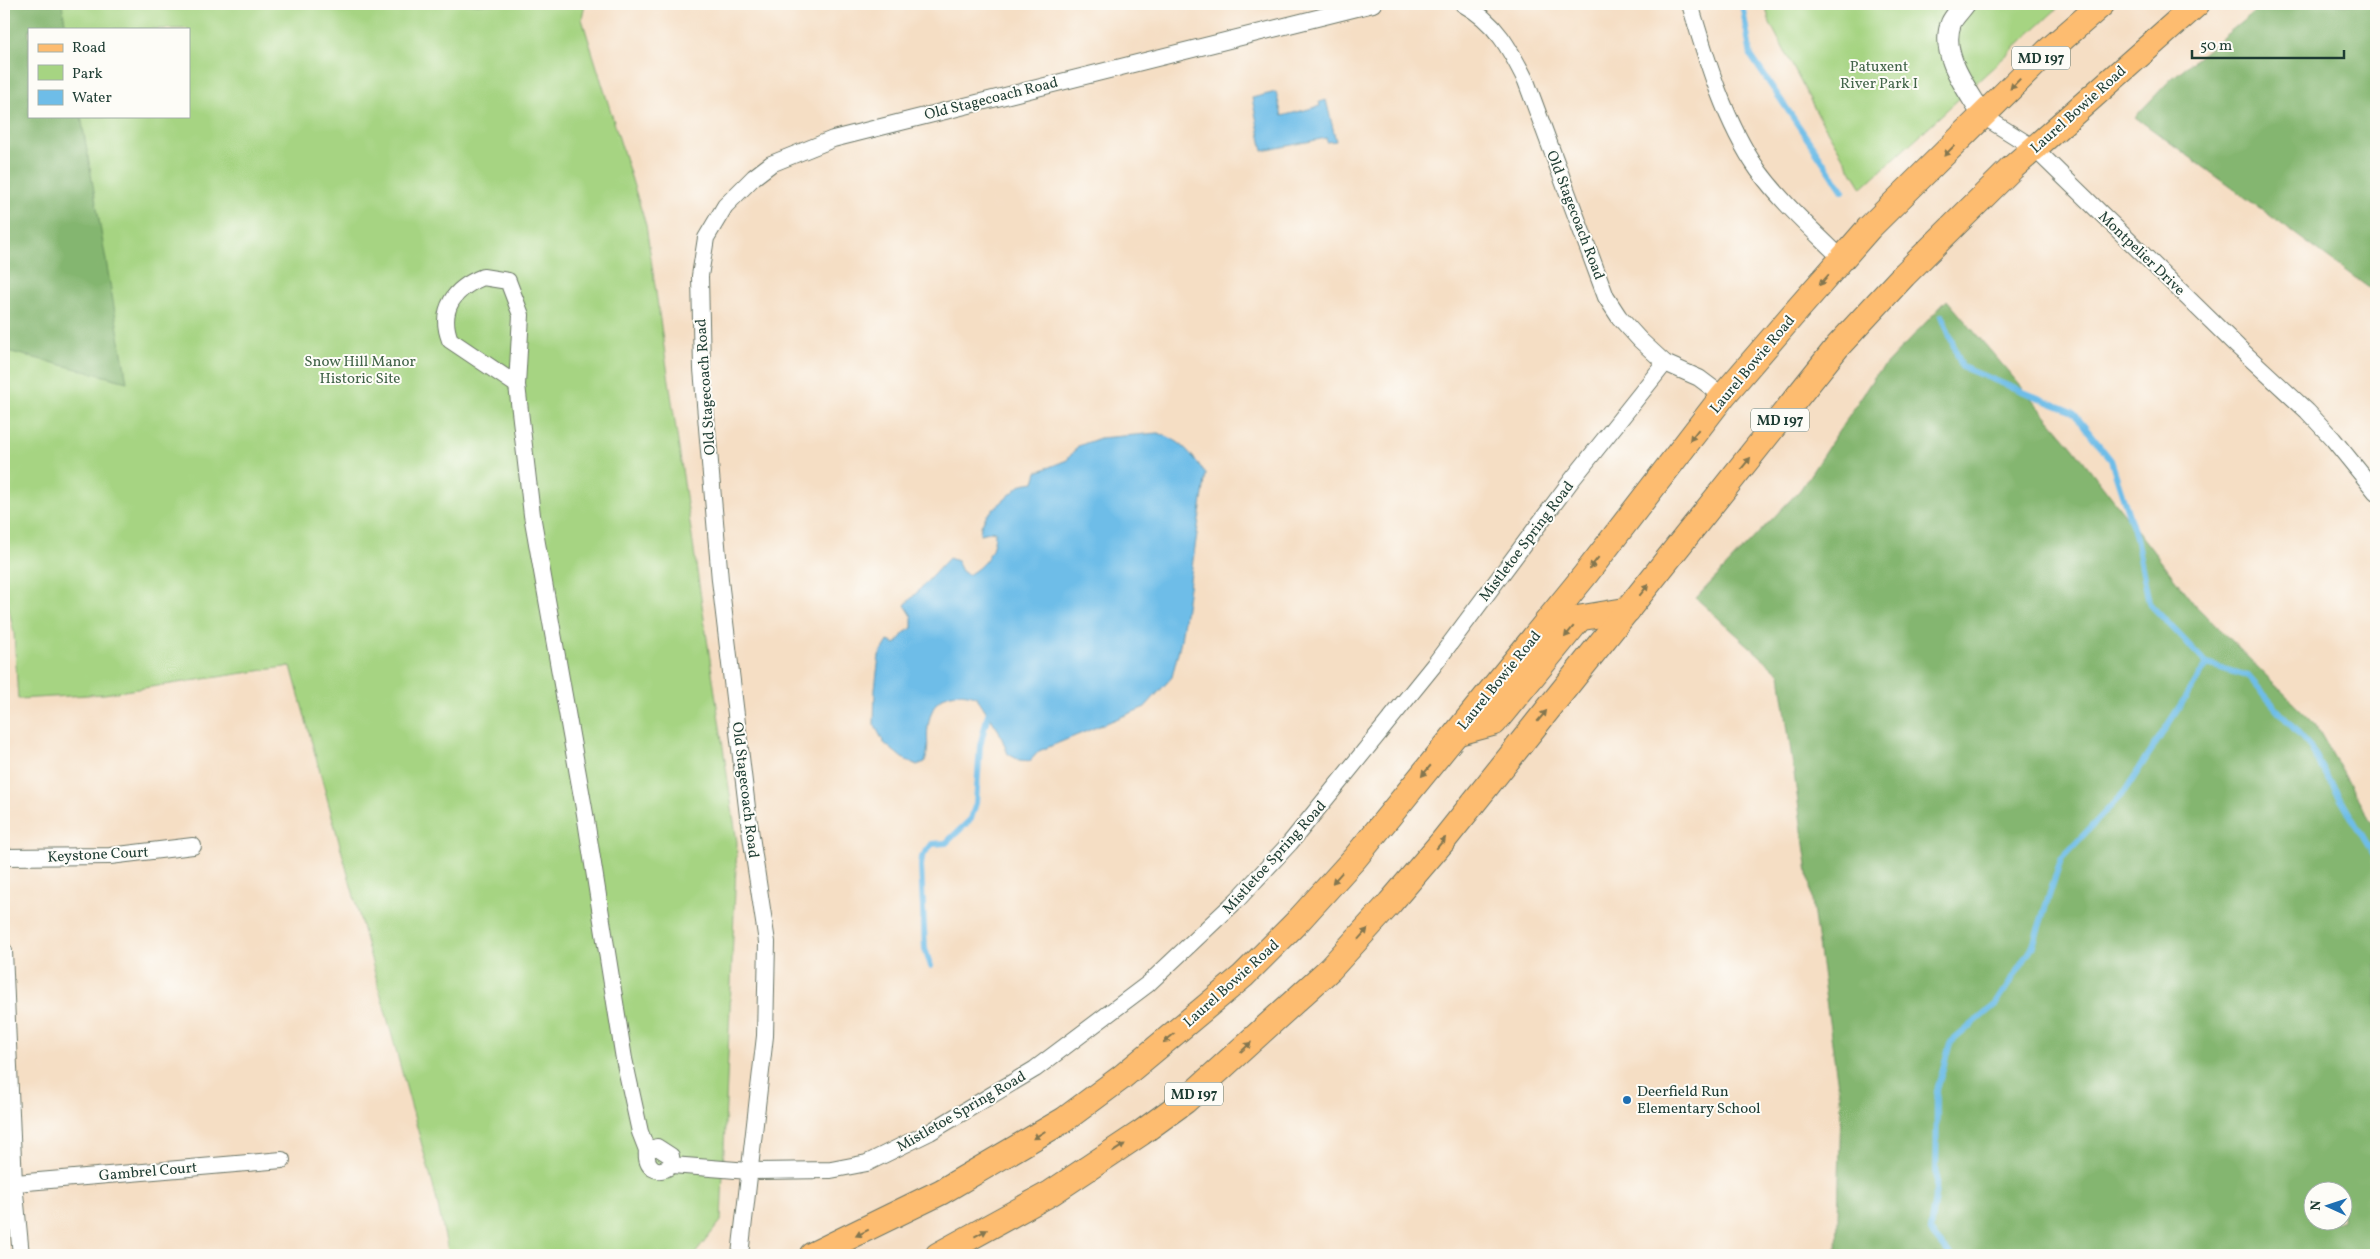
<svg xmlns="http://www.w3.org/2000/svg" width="2380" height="1259" font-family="Vollkorn,serif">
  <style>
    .green { fill: #a6d482; stroke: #62885b; fill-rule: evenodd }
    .forest { fill: #84b670; stroke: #527a52; fill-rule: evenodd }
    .water { fill: #6ebde8; stroke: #467d8e }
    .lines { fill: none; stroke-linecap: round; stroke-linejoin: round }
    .stream { stroke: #6ebde8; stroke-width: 6 }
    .minor-casing { stroke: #6a7566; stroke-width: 18 }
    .tertiary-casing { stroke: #6a7566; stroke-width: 22 }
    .primary-casing { stroke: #6a7566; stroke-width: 27 }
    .minor { stroke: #fff; stroke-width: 16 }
    .tertiary { stroke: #fff; stroke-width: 20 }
    .primary { stroke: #fdbc70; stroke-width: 25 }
    .oneway { fill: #83764f }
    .poi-dot { fill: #1f6fb2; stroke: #fdfcf7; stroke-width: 2 }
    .labels { text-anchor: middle; stroke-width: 4; stroke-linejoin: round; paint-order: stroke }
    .shield { fill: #fdfcf7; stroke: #62766e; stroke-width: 1 }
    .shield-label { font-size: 14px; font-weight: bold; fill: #1f3d34 }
    .park-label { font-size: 15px; fill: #416348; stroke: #fdfcf7 }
    .street-label { font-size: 15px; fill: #1f3d34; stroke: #fdfcf7 }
    .poi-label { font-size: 15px; fill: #1f3d34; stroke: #fdfcf7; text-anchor: start }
  </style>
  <rect width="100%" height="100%" fill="#fdfcf7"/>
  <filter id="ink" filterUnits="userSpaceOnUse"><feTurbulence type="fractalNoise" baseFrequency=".02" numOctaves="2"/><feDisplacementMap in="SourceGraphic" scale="10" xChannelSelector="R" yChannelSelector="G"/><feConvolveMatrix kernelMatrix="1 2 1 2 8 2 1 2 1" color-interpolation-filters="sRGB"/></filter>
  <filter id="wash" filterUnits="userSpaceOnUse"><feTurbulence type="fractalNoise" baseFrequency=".0096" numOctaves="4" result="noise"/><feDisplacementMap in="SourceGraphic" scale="20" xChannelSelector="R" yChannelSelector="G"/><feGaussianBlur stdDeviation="1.12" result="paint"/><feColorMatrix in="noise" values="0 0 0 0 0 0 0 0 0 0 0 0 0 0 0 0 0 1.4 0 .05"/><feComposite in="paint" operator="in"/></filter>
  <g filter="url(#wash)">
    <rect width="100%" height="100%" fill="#f5dec4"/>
    <!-- green -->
    <g class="green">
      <path d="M4 4H585L582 19 646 225 737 842 721 1221 694 1255H449L435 1193 291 666 104 694 18 699 14 633 4 586ZM29 29H189V116H29Z"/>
      <path d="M1765 4H2062L1862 188 1819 117 1770 23Z"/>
    </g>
    <!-- forest -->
    <g class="forest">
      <path d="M4 4H62L66 29H29V116H81L127 382 4 350Z"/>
      <path d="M2264 4H2376V293L2135 117 2171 79Z"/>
      <path d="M1947 300 2072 446 2194 604 2315 724 2376 830V1255H1837L1841 1107 1780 674 1696 598 1800 490 1875 376ZM2312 1192H2342V1222H2312Z"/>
    </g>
    <!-- water -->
    <g class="water">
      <path d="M1276 92 1282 116 1320 106 1319 102 1326 100 1336 141 1327 142 1326 138 1263 151 1252 98Z"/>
      <path d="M1158 433C1183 441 1190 453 1206 474L1181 640 1172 677 1145 707 1039 751 1030 761 1019 760 1008 754 999 731 976 696C948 688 932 697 928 727 926 741 930 746 925 762L917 765 902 758 884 743 874 724 875 689 879 656 888 641 896 644 904 633 912 628V616L905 605 949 558 957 561 962 571 968 575C985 565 995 552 995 531L980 534 981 526 986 516 1022 484 1034 482 1037 472 1067 460 1078 446 1100 438Z"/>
    </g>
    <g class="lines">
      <!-- stream -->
      <g class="stream">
        <path d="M1742 4 1751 56 1843 191"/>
        <path d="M1942 316 1962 367 2073 412 2111 460 2136 537 2149 603 2207 664 2125 791 2061 859 2032 948 1996 1004 1950 1043 1937 1090 1936 1189 1930 1231 1950 1255"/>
        <path d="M2207 664 2248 676 2310 747 2376 859"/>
        <path d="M931 966 925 949 921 866 922 857 932 844 946 843 971 819 976 803 980 746 988 714"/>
      </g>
    </g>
  </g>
  <g filter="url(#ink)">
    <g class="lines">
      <defs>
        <g id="minor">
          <path d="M1463 4C1496 22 1510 49 1526 81L1606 297 1619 317 1640 340 1665 363 1699 378 1723 396"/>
          <path d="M1690 4C1706 58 1725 123 1758 170 1782 203 1813 230 1842 259"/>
          <path d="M1983 116 2034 148 2238 347 2307 411 2333 439 2376 492"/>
          <path d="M483 277 508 281 521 315 517 385 450 340C438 309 455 288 483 277Z"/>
          <path d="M517 385 532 515 585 814 624 1059 640 1132 647 1150 657 1147 671 1156 672 1165 749 1171 831 1170 867 1163 930 1132 1035 1069 1148 984 1238 899 1290 843 1434 665 1571 481 1665 363"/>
          <path d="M4 857 110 856 193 846"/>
          <path d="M4 951 14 1183 21 1255"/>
          <path d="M647 1150C645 1168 657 1176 672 1165"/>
          <path d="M4 1184 282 1160"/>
          <path d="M740 1255 765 1036 767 942 748 816 720 580 702 369 700 276 706 238 725 206 754 177 771 164 833 139 1373 4"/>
        </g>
        <path id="tertiary" d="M1965 4C1961 10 1954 16 1951 23 1939 55 1968 90 1983 116"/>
        <g id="primary">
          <path d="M1457 733 1494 723 1580 618 1628 610"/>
          <path d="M812 1255 941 1192 1064 1120 1122 1077 1243 976 1298 921 1355 858 1585 575 1723 396 1791 317 1869 228 2047 52 2102 4"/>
          <path d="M938 1255 1051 1193 1141 1133 1185 1101 1330 969 1390 903 1443 841 1838 346 1904 275 2012 168 2197 4"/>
        </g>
      </defs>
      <!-- minor casing -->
      <use href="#minor" class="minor-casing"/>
      <!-- tertiary casing -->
      <use href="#tertiary" class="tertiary-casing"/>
      <!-- primary casing -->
      <use href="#primary" class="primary-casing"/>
      <!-- minor -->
      <use href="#minor" class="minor"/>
      <!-- tertiary -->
      <use href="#tertiary" class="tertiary"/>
      <!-- primary -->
      <use href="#primary" class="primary"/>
    </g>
    <!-- one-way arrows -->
    <defs><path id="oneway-solid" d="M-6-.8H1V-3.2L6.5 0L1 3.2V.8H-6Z" transform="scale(1.25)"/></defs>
    <g class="oneway">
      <use href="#oneway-solid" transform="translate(2015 84) rotate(134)"/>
      <use href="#oneway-solid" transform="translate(1949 151) rotate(135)"/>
      <use href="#oneway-solid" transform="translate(1824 280) rotate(131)"/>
      <use href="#oneway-solid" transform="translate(1694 435) rotate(128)"/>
      <use href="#oneway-solid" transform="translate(1746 463) rotate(-51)"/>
      <use href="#oneway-solid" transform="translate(1594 563) rotate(128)"/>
      <use href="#oneway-solid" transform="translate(1644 590) rotate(-51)"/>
      <use href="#oneway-solid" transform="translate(1569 632) rotate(129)"/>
      <use href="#oneway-solid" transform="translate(1542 716) rotate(-50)"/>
      <use href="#oneway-solid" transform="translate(1426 771) rotate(130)"/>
      <use href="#oneway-solid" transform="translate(1441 843) rotate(-51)"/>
      <use href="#oneway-solid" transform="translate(1337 878) rotate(132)"/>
      <use href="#oneway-solid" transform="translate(1363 934) rotate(-48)"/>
      <use href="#oneway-solid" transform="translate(1169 1038) rotate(140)"/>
      <use href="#oneway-solid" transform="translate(1246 1047) rotate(-43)"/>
      <use href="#oneway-solid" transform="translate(1039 1135) rotate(148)"/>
      <use href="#oneway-solid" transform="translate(1119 1148) rotate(-34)"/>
      <use href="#oneway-solid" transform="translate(862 1233) rotate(154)"/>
      <use href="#oneway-solid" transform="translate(981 1233) rotate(-28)"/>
    </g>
  </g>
  <!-- markers -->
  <circle class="poi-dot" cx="1627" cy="1100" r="5"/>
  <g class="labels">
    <!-- shield labels -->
    <g class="shield">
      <rect x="2012" y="46.5" width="58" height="23" rx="4"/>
      <rect x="1751" y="408.5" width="58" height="23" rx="4"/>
      <rect x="1165" y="1082.5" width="58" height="23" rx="4"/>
    </g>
    <g class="shield-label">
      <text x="2041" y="63">MD 197</text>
      <text x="1780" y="425">MD 197</text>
      <text x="1194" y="1099">MD 197</text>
    </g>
    <!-- park labels -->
    <g class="park-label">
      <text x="1879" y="71">Patuxent<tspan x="1879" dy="17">River Park I</tspan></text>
      <text x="360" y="366">Snow Hill Manor<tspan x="360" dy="17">Historic Site</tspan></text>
    </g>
    <!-- street labels -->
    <g class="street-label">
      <text transform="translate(991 98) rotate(-14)" y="5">Old Stagecoach Road</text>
      <text transform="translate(2078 109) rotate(-42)" y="5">Laurel Bowie Road</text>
      <text transform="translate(1576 215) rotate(69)" y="5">Old Stagecoach Road</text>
      <text transform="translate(2142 253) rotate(44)" y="5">Montpelier Drive</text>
      <text transform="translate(1752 364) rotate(-50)" y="5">Laurel Bowie Road</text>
      <text transform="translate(705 387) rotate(-94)" y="5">Old Stagecoach Road</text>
      <text transform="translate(1526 541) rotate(-53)" y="5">Mistletoe Spring Road</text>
      <text transform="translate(1499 680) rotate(-51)" y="5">Laurel Bowie Road</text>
      <text transform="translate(746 790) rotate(83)" y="5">Old Stagecoach Road</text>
      <text transform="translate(98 854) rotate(-3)" y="5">Keystone Court</text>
      <text transform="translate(1274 857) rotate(-48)" y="5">Mistletoe Spring Road</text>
      <text transform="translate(1231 983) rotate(-42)" y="5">Laurel Bowie Road</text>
      <text transform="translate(961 1111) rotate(-30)" y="5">Mistletoe Spring Road</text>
      <text transform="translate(148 1171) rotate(-5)" y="5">Gambrel Court</text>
    </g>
    <!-- poi labels -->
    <g class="poi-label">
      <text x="1637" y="1096">Deerfield Run<tspan x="1637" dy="17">Elementary School</tspan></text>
    </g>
  </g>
  <!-- margin -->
  <rect width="2380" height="1259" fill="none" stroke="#fdfcf7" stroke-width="20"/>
  <!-- legend -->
  <rect x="28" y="28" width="162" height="90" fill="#fdfcf7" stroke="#a4b0a9"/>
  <rect x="38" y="44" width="25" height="8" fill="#fdbc70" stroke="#a4b0a9"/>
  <text x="72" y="52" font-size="15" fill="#1f3d34">Road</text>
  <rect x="38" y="65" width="25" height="15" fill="#a6d482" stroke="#a4b0a9"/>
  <text x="72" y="78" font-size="15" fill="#1f3d34">Park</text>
  <rect x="38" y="90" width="25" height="15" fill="#6ebde8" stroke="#a4b0a9"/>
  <text x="72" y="102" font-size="15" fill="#1f3d34">Water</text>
  <!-- north arrow -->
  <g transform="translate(2328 1206) rotate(273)"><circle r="24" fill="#fdfcf7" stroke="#a4b0a9"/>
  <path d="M0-4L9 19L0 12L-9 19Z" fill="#1f6fb2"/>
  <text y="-8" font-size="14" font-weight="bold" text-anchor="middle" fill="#1f3d34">N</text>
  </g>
  <!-- scale -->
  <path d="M2192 50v8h152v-8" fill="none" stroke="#1f3d34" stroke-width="2.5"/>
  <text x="2200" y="50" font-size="15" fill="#1f3d34" stroke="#fdfcf7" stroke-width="4" paint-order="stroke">50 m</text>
</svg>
